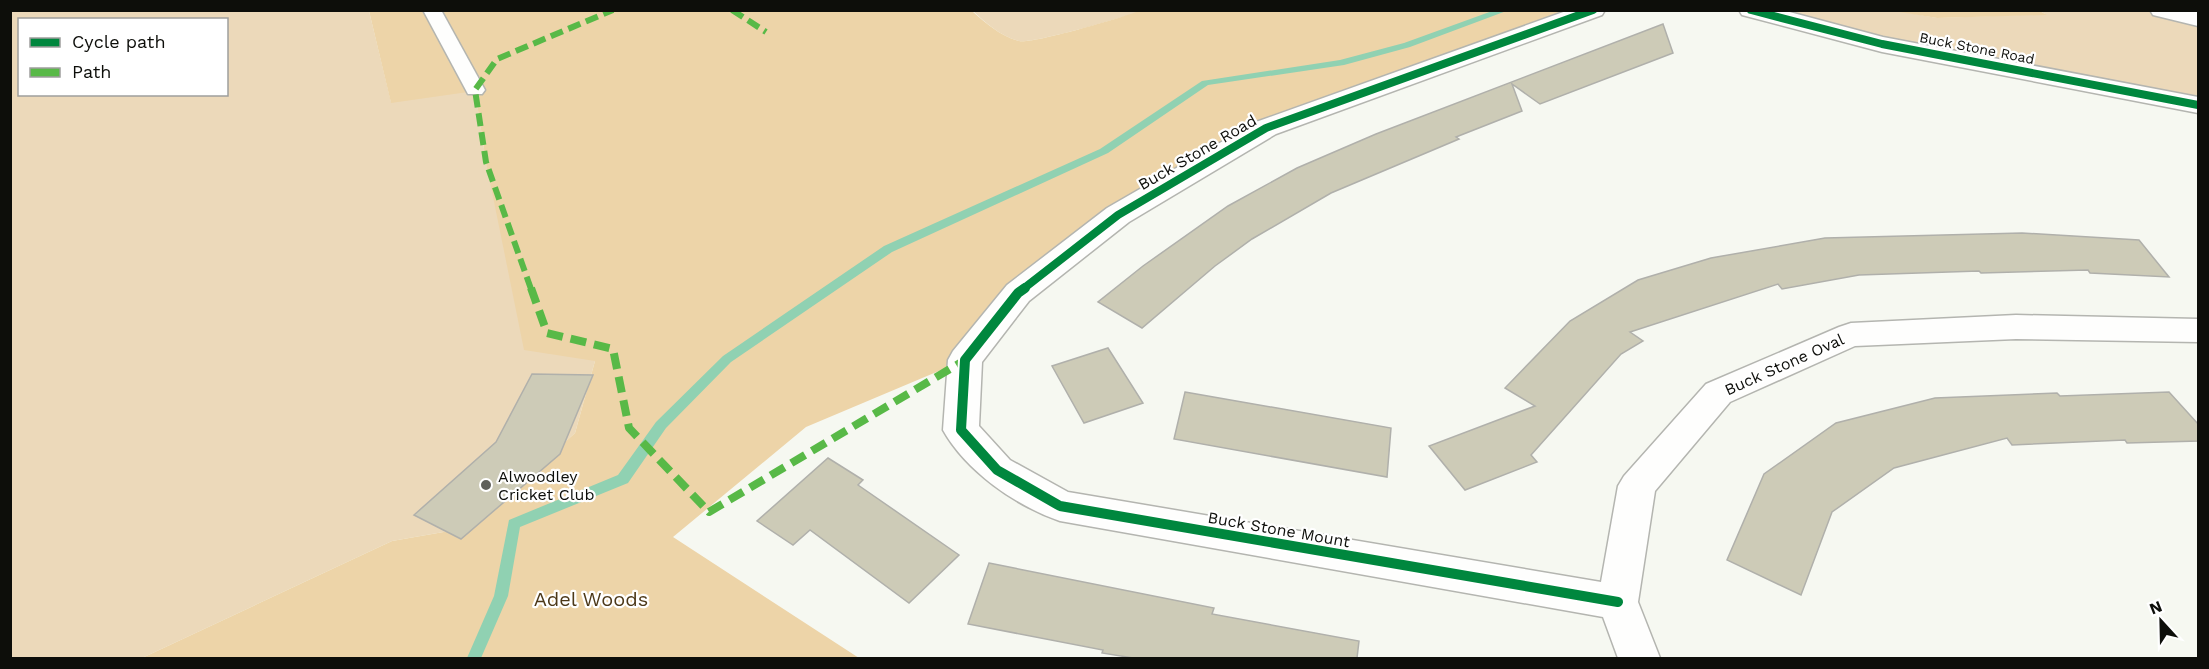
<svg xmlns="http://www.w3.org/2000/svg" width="2209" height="669" font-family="'Work Sans',sans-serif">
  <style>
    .green { fill: #ecd9ba; fill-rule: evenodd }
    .forest { fill: #edd4a8 }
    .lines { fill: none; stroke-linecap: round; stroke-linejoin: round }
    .stream { fill: #90d1b2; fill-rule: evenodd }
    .building { fill: #cdcbb7; stroke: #b0b0ab; stroke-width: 1.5 }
    .service-casing { stroke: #b4b5b0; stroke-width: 3 }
    .minor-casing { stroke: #b4b5b0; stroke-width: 3 }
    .tertiary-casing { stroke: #b4b5b0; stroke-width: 3 }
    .service { fill: #fefefd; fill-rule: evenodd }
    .minor { fill: #fefefd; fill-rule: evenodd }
    .tertiary { fill: #fefefd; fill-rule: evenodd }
    .quiet-far1 { stroke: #58b947; stroke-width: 6; stroke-dasharray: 13 6; stroke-linecap: butt }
    .quiet { stroke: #58b947; stroke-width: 8; stroke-dasharray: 16 8; stroke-linecap: butt }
    .cycleway-far1-casing { stroke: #fff; stroke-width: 10 }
    .cycleway-casing { stroke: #fff; stroke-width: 14 }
    .cycleway-far1 { stroke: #00873e; stroke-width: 8 }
    .cycleway { stroke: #00873e; stroke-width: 10 }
    .poi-dot { fill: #5f605b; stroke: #fff; stroke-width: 2 }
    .labels { text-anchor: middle; stroke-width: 4.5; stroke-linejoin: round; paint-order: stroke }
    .far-street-label { font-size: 14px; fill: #0d0e0a; stroke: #fff }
    .street-label { font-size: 16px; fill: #0d0e0a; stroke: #fff }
    .poi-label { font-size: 16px; fill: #0d0e0a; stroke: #fff; text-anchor: start }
    .near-park-label { font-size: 20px; fill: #4d3919; stroke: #fff }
  </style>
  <rect width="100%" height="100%" fill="#f6f8f1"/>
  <!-- green -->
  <g class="green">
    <path d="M1893 10 1937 18 2045 14 2038 10 2162 11 2198 19V105L1882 44 1751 11Z"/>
    <path d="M10 11H369L391 102 475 90 486 162 595 361 575 433 472 527 392 541 142 658H11ZM20 20H226V94H20Z"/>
    <path d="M973 11H1142C1124 17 1033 44 1019 41 1000 36 986 23 973 11Z"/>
  </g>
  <!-- forest -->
  <g class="forest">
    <path d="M1142 10 1593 11 1266 128 1118 215 965 360 806 427 673 537 859 658H142L392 541 472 527 575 433 595 361 524 350 486 162 475 91 391 103 369 11H972C986 23 1000 36 1019 41 1033 44 1124 17 1142 10Z"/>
    <path d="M2038 10 2047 15 1937 18 1893 11Z"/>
  </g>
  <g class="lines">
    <!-- stream -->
    <path class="stream" d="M1495 10H1509L1410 47 1344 65 1208 85 1108 153 892 252 731 362 666 428 628 483 520 527 508 596 481 658H467L494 596 509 520 618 475 656 422 723 356 884 246 1100 149 1202 81 1340 60 1404 43Z"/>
  </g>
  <!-- building -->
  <g class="building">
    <path d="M1663 24 1673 53 1540 104 1512 84 1522 111 1456 137 1459 139 1331 193 1252 239 1215 266 1142 328 1098 302 1143 266 1228 206 1297 168 1376 134Z"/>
    <path d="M2022 233 2139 240 2169 277 2090 273 2088 270 1981 273 1979 271 1859 275 1782 289 1778 284 1630 332 1643 341 1621 354 1531 455 1537 462 1465 490 1429 446 1535 406 1505 388 1570 321 1638 280 1711 258 1825 238Z"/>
    <path d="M1108 348 1143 403 1084 423 1052 366Z"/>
    <path d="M532 374 593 375 560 454 461 539 414 515 496 442Z"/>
    <path d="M1185 392 1391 428 1387 477 1174 439Z"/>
    <path d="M2169 392 2199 425V441L2127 443 2125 440 2012 445 2007 438 1894 468 1832 512 1801 595 1727 560 1764 474 1836 423 1935 398 2057 393 2060 396Z"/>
    <path d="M828 458 863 480 858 485 959 555 909 603 810 530 793 545 757 521Z"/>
    <path d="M989 563 1214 608 1212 614 1359 641 1357 658H1133L1102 653 1103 650 968 624Z"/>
  </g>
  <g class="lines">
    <defs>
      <path id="service" d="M423 10H441L485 90 482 94H468Z"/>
      <g id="minor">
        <path d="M1569 10H1605L1602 15 1276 134 1129 222 1029 301 982 362 979 426 1010 460 1068 492 1601 582 1618 486 1624 476 1706 384 1839 327 1851 323 2016 315 2198 319V342L2016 339 1855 346 1730 402 1655 491 1638 602 1660 658H1618L1603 617 1060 521C1016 506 966 471 943 430L948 360 953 351 1007 285 1107 208 1256 122Z"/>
        <path d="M1739 10H1782L1883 37 2198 97V113L1882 52 1742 15Z"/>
      </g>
      <path id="tertiary" d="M2150 10 2198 12V26L2153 15Z"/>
    </defs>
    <!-- service casing -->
    <use href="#service" class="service-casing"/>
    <!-- minor casing -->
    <use href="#minor" class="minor-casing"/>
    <!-- tertiary casing -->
    <use href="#tertiary" class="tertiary-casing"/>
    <!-- service -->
    <use href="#service" class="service"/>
    <!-- minor -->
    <use href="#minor" class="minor"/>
    <!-- tertiary -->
    <use href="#tertiary" class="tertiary"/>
    <!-- quiet-far1 -->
    <g class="quiet-far1">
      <path d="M732 10 766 32"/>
      <path d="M531 289 486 162 475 90 497 59 613 10"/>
    </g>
    <!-- quiet -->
    <path class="quiet" d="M531 288 547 333 613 349 629 428 709 512 965 360"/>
    <defs>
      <g id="cycleway-far1">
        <path d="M1751 10 1882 44 2198 105"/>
        <path d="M1023 289 1118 215 1266 128 1593 10"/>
      </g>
      <path id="cycleway" d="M1025 288 1018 293 965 360 961 430 997 470 1060 506 1618 602"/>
    </defs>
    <!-- cycleway-far1 casing -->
    <use href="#cycleway-far1" class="cycleway-far1-casing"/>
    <!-- cycleway casing -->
    <use href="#cycleway" class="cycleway-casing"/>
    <!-- cycleway-far1 -->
    <use href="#cycleway-far1" class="cycleway-far1"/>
    <!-- cycleway -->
    <use href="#cycleway" class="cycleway"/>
  </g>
  <!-- markers -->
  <circle class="poi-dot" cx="486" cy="485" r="6"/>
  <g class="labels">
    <!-- far-street labels -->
    <g class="far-street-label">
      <text transform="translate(1977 48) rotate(11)" y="5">Buck Stone Road</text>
    </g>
    <!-- street labels -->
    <g class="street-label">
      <text transform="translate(1197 152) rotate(-30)" y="6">Buck Stone Road</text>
      <text transform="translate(1784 364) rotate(-24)" y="6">Buck Stone Oval</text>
      <text transform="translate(1279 529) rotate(10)" y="6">Buck Stone Mount</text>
    </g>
    <!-- poi labels -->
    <g class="poi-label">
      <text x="498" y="482">Alwoodley<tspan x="498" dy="18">Cricket Club</tspan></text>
    </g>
    <!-- near-park labels -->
    <g class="near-park-label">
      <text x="591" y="606">Adel Woods</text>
    </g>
  </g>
  <!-- border -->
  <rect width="2209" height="669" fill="none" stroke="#0d0e0a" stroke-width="24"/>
  <!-- legend -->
  <rect x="18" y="18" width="210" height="78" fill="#ffffff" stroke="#9e9f9d" stroke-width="1.5"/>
  <rect x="30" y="38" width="30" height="9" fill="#00873e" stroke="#9e9f9d" stroke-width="1.5"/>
  <text x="72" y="48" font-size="18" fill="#0d0e0a">Cycle path</text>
  <rect x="30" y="68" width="30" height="9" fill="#58b947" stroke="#9e9f9d" stroke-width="1.5"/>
  <text x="72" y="78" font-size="18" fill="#0d0e0a">Path</text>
  <!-- north arrow -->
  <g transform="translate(2161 621) rotate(338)" stroke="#ffffff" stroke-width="4.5" paint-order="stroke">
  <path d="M0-4.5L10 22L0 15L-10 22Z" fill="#0d0e0a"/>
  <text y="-9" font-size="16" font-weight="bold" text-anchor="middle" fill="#0d0e0a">N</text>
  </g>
</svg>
